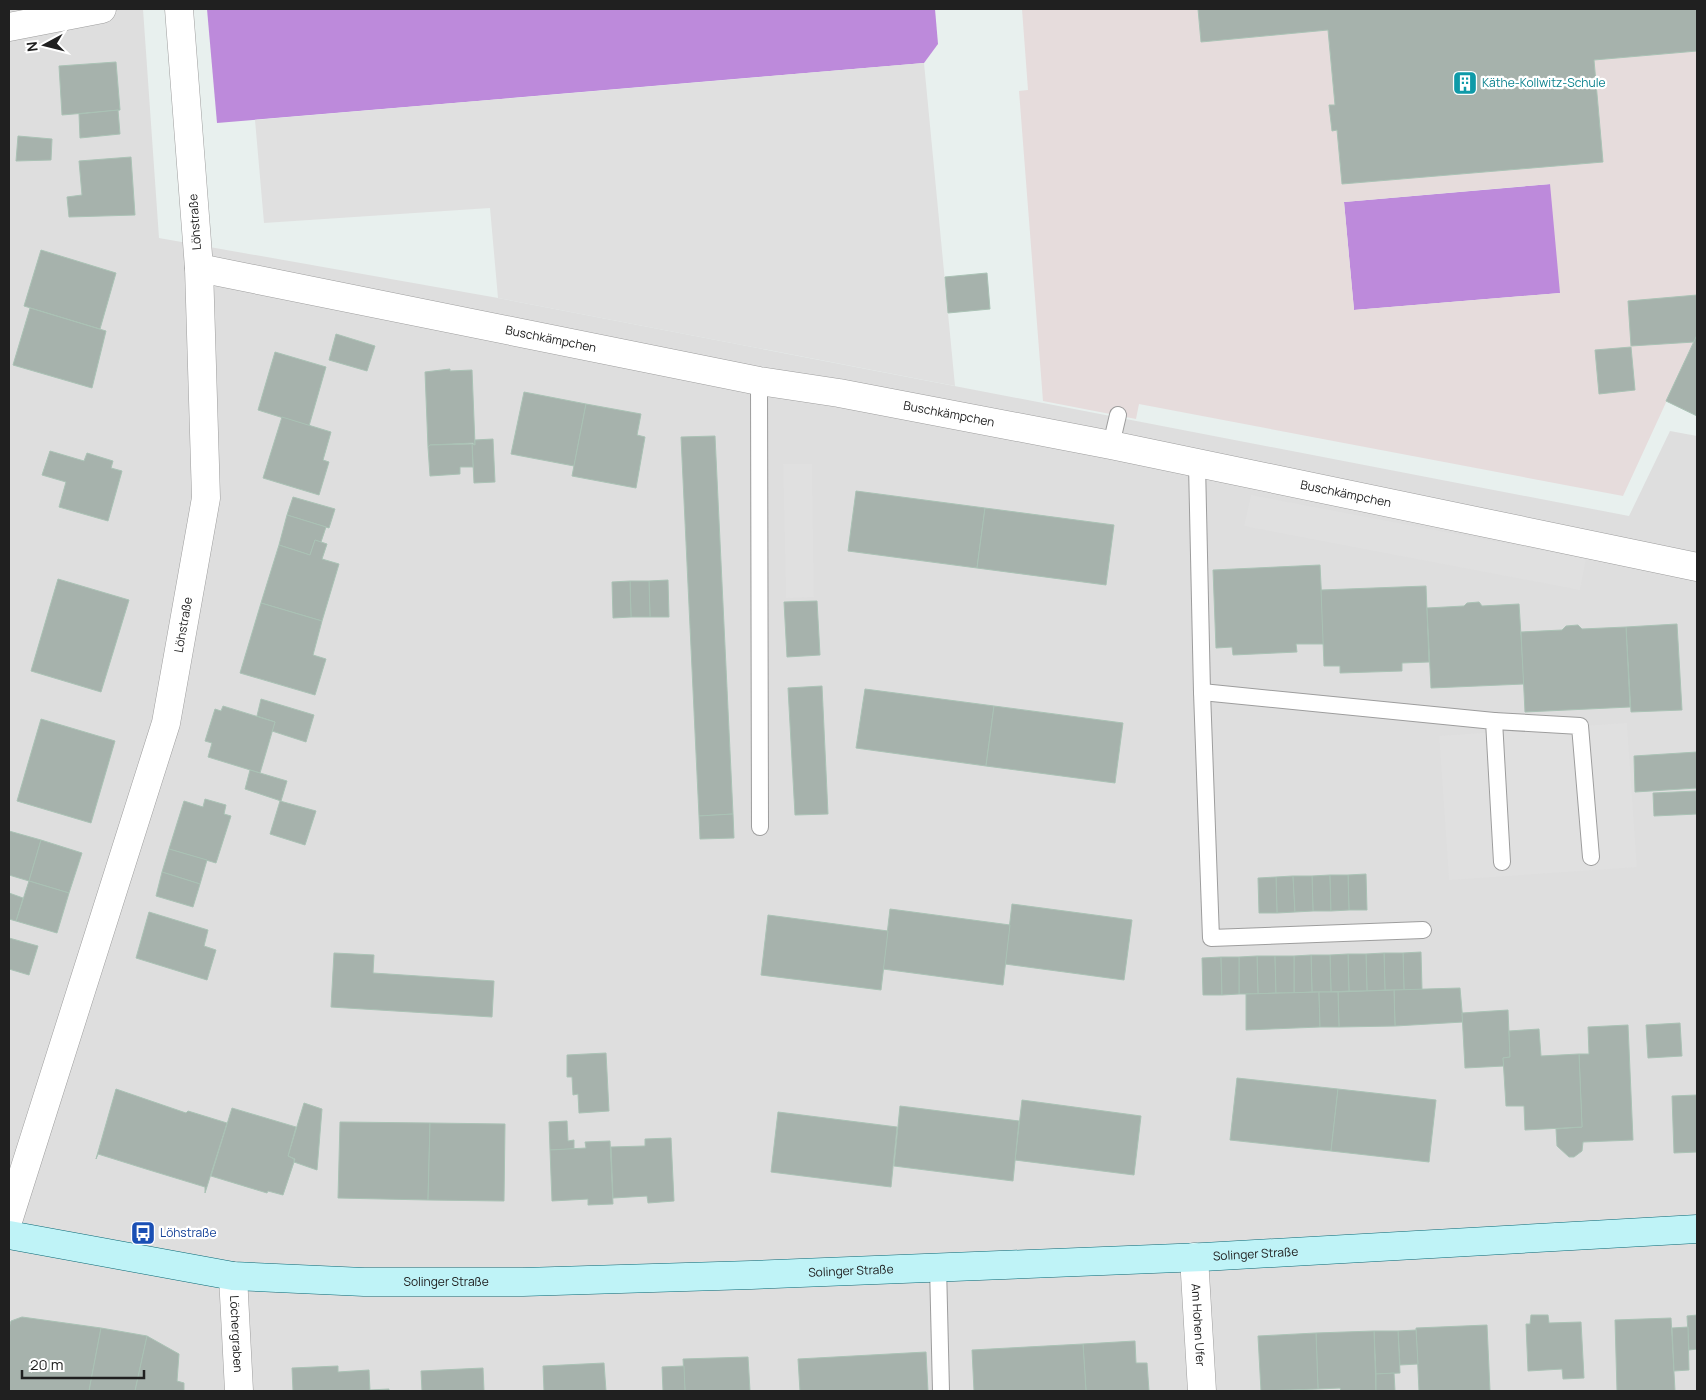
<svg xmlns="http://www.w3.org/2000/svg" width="1706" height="1400" font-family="Manrope,sans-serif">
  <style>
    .residential { fill: #dedede }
    .pitch { fill: #bd8adb }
    .parking { fill: #e0e0e0 }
    .plaza { fill: #e6dcdc; fill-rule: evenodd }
    .building { fill: #a6b2ac; stroke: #aac2b5 }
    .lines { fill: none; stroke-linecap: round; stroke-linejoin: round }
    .lane-casing { stroke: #9d9d9d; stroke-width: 18 }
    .street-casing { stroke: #9d9d9d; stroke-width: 29 }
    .secondary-casing { stroke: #0a6875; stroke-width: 29 }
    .lane { stroke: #fff; stroke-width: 16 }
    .street { stroke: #fff; stroke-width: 28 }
    .secondary { stroke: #bff3f7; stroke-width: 28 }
    .labels { text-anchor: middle; stroke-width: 4.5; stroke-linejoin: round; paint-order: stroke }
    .culture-label { font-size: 12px; fill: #0d838f; stroke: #fff; text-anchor: start }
    .street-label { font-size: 12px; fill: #202020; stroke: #fff }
    .transit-label { font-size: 12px; fill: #164399; stroke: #fff; text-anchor: start }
  </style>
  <rect width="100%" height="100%" fill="#e8f0ee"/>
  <!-- residential -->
  <path class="residential" d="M9 9H143L159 238 498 298 1629 516 1670 431 1697 436V1391H9Z"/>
  <!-- pitch -->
  <g class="pitch">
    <path d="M207 9H935L938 44 924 63 217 123Z"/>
    <path d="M1551 184 1561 293 1354 310 1344 202Z"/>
  </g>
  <!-- parking -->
  <g class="parking">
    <path d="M924 63 955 386 498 298 490 208 264 223 255 120Z"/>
    <path d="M783 464H812L814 597 786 598Z"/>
    <path d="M1251 495 1586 559 1580 590 1244 526Z"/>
    <path d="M1627 723 1637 867 1449 880 1439 736Z"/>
  </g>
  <!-- plaza -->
  <path class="plaza" d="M1022 9H1198L1201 42 1328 30 1335 105 1331 119 1332 131 1337 130 1342 184 1602 162 1594 60 1697 51V335L1623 496 1139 404 1136 419 1043 401 1019 91 1028 90ZM1550 184 1560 293 1354 310 1344 202Z"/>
  <!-- building -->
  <g class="building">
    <path d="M1198 9H1697V51L1594 60 1603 162 1342 184 1337 130 1332 131 1329 105H1335L1328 30 1201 42Z"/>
    <path d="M116 62 120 110 62 115 59 66Z"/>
    <path d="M118 110 120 134 80 138 79 114Z"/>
    <path d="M18 136 52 139 51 160 16 161Z"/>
    <path d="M131 157 135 215 69 217 67 197 82 195 79 161Z"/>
    <path d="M41 250 116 273 100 329 24 306Z"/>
    <path d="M987 273 990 309 948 313 945 277Z"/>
    <path d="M1697 295V335L1694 342 1631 346 1628 301Z"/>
    <path d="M30 308 106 331 92 388 13 365Z"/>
    <path d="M336 334 375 346 367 371 329 360Z"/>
    <path d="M1697 335V416L1666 401Z"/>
    <path d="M1631 347 1635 390 1599 394 1595 350Z"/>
    <path d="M275 352 326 367 309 426 258 410Z"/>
    <path d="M450 369V371L472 370 475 445 473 443 430 445 428 447 425 372Z"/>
    <path d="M524 392 586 404 574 466 511 454Z"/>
    <path d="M586 404 641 414 637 435 645 437 636 488 572 476Z"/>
    <path d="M282 417 331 432 323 460 329 462 319 495 263 478Z"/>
    <path d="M715 436 733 814 699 816 681 437Z"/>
    <path d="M493 439 495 482 474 483 472 444 475 445V440Z"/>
    <path d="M472 444 473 467H460V474L430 476 428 447 430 445Z"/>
    <path d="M50 451 84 461 87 453 113 461 111 468 122 471 108 521 59 507 66 482 42 475Z"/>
    <path d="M856 491 985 508 977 568 848 551Z"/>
    <path d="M293 497 335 509 329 528 287 515Z"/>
    <path d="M985 508 1114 525 1106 585 977 568Z"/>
    <path d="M287 515 326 527 321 542 315 540 310 555 279 545Z"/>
    <path d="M315 540 327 544 322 559 339 564 322 621 261 603 279 545 310 555Z"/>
    <path d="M1320 565 1324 644H1296L1297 652 1233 655 1232 647 1216 648 1213 570Z"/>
    <path d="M58 579 129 600 101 692 31 671Z"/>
    <path d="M668 580 669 617H650L649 581Z"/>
    <path d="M630 581H649L650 617H631Z"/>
    <path d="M630 581 631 617 613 618 612 582Z"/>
    <path d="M1426 586 1429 662 1402 663V671L1340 673V666H1324L1321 590Z"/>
    <path d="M817 601 820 655 787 657 784 602Z"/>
    <path d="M1479 602 1482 606 1519 604 1524 684 1431 688 1427 608 1464 606 1467 603Z"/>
    <path d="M261 603 322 621 313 655 326 659 315 695 240 673Z"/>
    <path d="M1677 624 1682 710 1631 712 1626 627Z"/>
    <path d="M1578 625 1582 629 1626 627 1630 707 1525 712 1521 632 1562 630 1566 626Z"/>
    <path d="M822 686 828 814 795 815 788 688Z"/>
    <path d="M865 689 994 706 986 766 856 748Z"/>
    <path d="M261 699 314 715 306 742 272 731 275 722 257 716Z"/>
    <path d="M223 706 275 722 260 773 208 757 212 743 205 741 215 709 221 711Z"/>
    <path d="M994 706 1123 723 1115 783 986 766Z"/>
    <path d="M41 719 115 741 91 823 17 801Z"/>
    <path d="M1697 752V788L1635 792 1634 756Z"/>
    <path d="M250 770 287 781 281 801 245 789Z"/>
    <path d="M1697 791V814L1654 816 1653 793Z"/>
    <path d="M205 799 226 805 224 814 231 816 216 863 169 849 184 801 203 807Z"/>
    <path d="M280 801 316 811 305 845 270 834Z"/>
    <path d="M733 814 734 838 700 839 699 816Z"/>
    <path d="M9 831 41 840 29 881 9 875Z"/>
    <path d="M41 840 82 853 69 893 29 881Z"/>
    <path d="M169 849 207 860 200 884 162 872Z"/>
    <path d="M162 872 200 884 193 907 156 896Z"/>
    <path d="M1366 874 1367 910H1349L1348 875Z"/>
    <path d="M1330 875 1331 911H1313L1312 876Z"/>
    <path d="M1330 875H1348L1349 910 1331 911Z"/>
    <path d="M1293 876 1295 912 1277 913 1276 877Z"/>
    <path d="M1293 876H1312L1313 911 1295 912Z"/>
    <path d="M1276 877 1277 913H1259L1258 878Z"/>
    <path d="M29 881 69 893 57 933 16 921Z"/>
    <path d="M9 893 23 898 16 921 9 919Z"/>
    <path d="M1012 904 1132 920 1124 980 1005 964Z"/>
    <path d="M890 909 1010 925 1003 985 883 969Z"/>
    <path d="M149 912 208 930 204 946 216 950 207 980 136 958Z"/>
    <path d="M768 915 888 931 881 990 761 975Z"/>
    <path d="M9 938 38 946 29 975 9 969Z"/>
    <path d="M1421 952 1422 990H1404L1403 953Z"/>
    <path d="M334 953 374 955 373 973 494 981 492 1017 331 1007Z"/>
    <path d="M1384 953H1403L1404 990H1385Z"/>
    <path d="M1384 953 1385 990 1367 991 1366 954Z"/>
    <path d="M1348 954H1366L1367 991H1349Z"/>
    <path d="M1348 954 1349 991 1331 992 1330 955Z"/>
    <path d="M1311 955H1330L1331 992H1312Z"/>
    <path d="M1311 955 1312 992 1294 993V956Z"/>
    <path d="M1257 956H1275L1276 993 1258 994Z"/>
    <path d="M1257 956 1258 994H1239V957Z"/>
    <path d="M1275 956H1294V993H1276Z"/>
    <path d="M1221 957 1222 995H1203L1202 958Z"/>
    <path d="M1221 957H1239V994L1222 995Z"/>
    <path d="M1460 988 1463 1022 1395 1026 1394 990Z"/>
    <path d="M1394 990 1395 1026 1339 1027 1338 992Z"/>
    <path d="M1319 992 1320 1027 1246 1030V994Z"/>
    <path d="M1319 992H1338L1339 1027H1320Z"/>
    <path d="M1508 1010 1510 1057 1503 1058 1504 1066 1465 1068 1462 1013Z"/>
    <path d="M1680 1023 1682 1056 1648 1058 1646 1025Z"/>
    <path d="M1628 1025 1633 1140 1583 1142 1582 1151 1574 1157H1569L1557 1146 1556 1129 1582 1127 1579 1054H1589L1588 1027Z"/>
    <path d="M1539 1029 1541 1056 1579 1054 1582 1127 1525 1130 1524 1106H1506L1503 1058 1510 1057 1509 1031Z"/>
    <path d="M606 1053 609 1111 579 1113 578 1094 573 1095 572 1077H567V1055Z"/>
    <path d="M1237 1078 1338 1089 1331 1151 1230 1140Z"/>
    <path d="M116 1089 186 1113 188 1111 227 1123 205 1193V1187L146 1169 98 1154 96 1159Z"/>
    <path d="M1338 1089 1436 1100 1429 1162 1331 1151Z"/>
    <path d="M1697 1095V1152L1674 1153 1672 1096Z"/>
    <path d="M1022 1100 1141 1116 1134 1175 1015 1160Z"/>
    <path d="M304 1103 322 1109 317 1170 294 1162 295 1159 288 1156Z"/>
    <path d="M900 1106 1019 1121 1013 1181 894 1166Z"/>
    <path d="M232 1108 296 1127 288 1156 294 1159V1162L283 1195 268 1191 267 1193 211 1176Z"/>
    <path d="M778 1112 897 1127 891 1187 771 1172Z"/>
    <path d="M567 1121 568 1141 574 1140V1149L550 1150 549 1122Z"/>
    <path d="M340 1122 430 1123 428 1200 338 1198Z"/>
    <path d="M430 1123 505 1124 504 1201 428 1200Z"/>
    <path d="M671 1138 674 1201 648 1203 647 1196 613 1198 611 1147 645 1146V1139Z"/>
    <path d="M610 1141 613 1204 588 1205V1199L552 1201 550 1150 586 1148 585 1142Z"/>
    <path d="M1531 1315H1548L1549 1323 1581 1322 1584 1378 1563 1379 1562 1369 1528 1371 1526 1324H1530Z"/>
    <path d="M1697 1315V1349L1689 1350 1687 1316Z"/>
    <path d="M22 1317 101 1328 89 1391H9V1328L11 1321Z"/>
    <path d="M1671 1318 1675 1391H1617L1615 1320Z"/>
    <path d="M1487 1325 1490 1391H1419L1416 1328Z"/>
    <path d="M1688 1327 1689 1370 1674 1371 1672 1328Z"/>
    <path d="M101 1328 147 1336 135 1391H89Z"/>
    <path d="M1416 1330 1418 1364 1400 1365 1398 1331Z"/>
    <path d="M1374 1331H1398L1400 1373 1376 1374Z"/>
    <path d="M1374 1331 1376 1391H1341L1340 1388 1318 1389 1316 1333Z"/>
    <path d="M1316 1333 1318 1389 1261 1391 1258 1336Z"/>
    <path d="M147 1336 179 1354 177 1381 184 1383V1391H135Z"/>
    <path d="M1135 1341 1136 1363H1147L1149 1391H1086L1083 1344Z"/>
    <path d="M1083 1344 1086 1391H974L972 1350Z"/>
    <path d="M926 1352 928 1391H800L798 1359Z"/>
    <path d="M748 1357 750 1391H685L683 1359Z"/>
    <path d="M604 1363 606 1391H544L543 1366Z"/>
    <path d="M338 1366V1372L369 1370 370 1391H293L292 1368Z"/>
    <path d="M684 1366 685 1391H663L662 1367Z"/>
    <path d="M483 1368 484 1391H422L421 1371Z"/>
    <path d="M1394 1373 1395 1391H1376V1374Z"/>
    <path d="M389 1389V1391H370V1390Z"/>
  </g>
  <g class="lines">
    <defs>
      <g id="lane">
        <path d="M759 381 760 827"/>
        <path d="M1111 445 1118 415"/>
        <path d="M1197 464 1202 692 1211 938 1423 930"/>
        <path d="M1202 692 1494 721 1502 862"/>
        <path d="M1494 721 1580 726 1591 857"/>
        <path d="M938 1266 941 1391"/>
      </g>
      <g id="street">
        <path d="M9 27 102 9"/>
        <path id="s1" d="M199 268 759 381 839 393 1111 445 1697 567"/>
        <path id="s2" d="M9 1218 166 723 206 498 199 268 179 9"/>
        <path id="s3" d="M1194 1257 1202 1391"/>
        <path id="s4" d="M233 1276 239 1391"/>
      </g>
      <g id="secondary">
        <path id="s5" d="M9 1235 233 1276 364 1282H523L751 1275 1203 1257 1697 1229"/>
      </g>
    </defs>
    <!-- lane casing -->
    <use href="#lane" class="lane-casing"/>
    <!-- street casing -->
    <use href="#street" class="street-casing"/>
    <!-- secondary casing -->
    <use href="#secondary" class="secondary-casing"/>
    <!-- lane -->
    <use href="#lane" class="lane"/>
    <!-- street -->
    <use href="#street" class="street"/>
    <!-- secondary -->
    <use href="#secondary" class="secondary"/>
  </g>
  <!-- icons -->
  <defs>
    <symbol id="building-square" viewBox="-11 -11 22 22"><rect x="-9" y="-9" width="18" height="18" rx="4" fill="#0f9aa8" stroke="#fff"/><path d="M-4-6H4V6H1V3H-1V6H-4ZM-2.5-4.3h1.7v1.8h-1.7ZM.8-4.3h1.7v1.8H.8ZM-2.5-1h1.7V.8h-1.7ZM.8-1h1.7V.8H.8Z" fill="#fff"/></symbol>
    <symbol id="bus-square" viewBox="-11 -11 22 22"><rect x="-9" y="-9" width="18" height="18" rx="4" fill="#1a4fb4" stroke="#fff"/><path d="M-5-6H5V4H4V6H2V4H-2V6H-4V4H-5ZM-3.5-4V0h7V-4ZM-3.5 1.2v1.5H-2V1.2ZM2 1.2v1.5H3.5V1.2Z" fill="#fff"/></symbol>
  </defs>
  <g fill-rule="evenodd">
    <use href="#building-square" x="1451" y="69" width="28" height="28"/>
    <use href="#bus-square" x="129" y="1219" width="28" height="28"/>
  </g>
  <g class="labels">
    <!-- culture labels -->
    <g class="culture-label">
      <text x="1482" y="87">Käthe-Kollwitz-Schule</text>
    </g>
    <!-- street labels -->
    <g class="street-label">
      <text transform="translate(195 222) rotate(-94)" y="4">Löhstraße</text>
      <text dy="4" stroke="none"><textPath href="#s1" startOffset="359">Buschkämpchen</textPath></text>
      <text dy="4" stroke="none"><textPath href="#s1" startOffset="764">Buschkämpchen</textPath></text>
      <text dy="4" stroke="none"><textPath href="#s1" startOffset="1169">Buschkämpchen</textPath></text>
      <text dy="4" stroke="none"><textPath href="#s2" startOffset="619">Löhstraße</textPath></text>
      <text dy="4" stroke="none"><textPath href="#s5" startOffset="1251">Solinger Straße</textPath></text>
      <text dy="4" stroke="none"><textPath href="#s5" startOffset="846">Solinger Straße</textPath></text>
      <text dy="4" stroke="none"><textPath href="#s5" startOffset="441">Solinger Straße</textPath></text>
      <text dy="4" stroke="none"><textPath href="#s3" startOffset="68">Am Hohen Ufer</textPath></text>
      <text dy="4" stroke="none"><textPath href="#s4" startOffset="58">Löchergraben</textPath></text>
    </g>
    <!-- transit labels -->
    <g class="transit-label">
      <text x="160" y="1237">Löhstraße</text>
    </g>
  </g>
  <!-- border -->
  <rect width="1706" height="1400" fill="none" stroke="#202020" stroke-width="20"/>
  <!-- north arrow -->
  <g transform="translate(45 45) rotate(263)" stroke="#ffffff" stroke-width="4" paint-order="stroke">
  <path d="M0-4L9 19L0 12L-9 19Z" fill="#202020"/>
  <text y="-8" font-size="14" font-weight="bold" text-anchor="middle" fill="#202020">N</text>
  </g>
  <!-- scale -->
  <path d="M22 1370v8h122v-8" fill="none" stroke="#202020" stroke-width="2.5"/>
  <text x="30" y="1370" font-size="15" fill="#202020" stroke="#ffffff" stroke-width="4" paint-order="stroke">20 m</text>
</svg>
